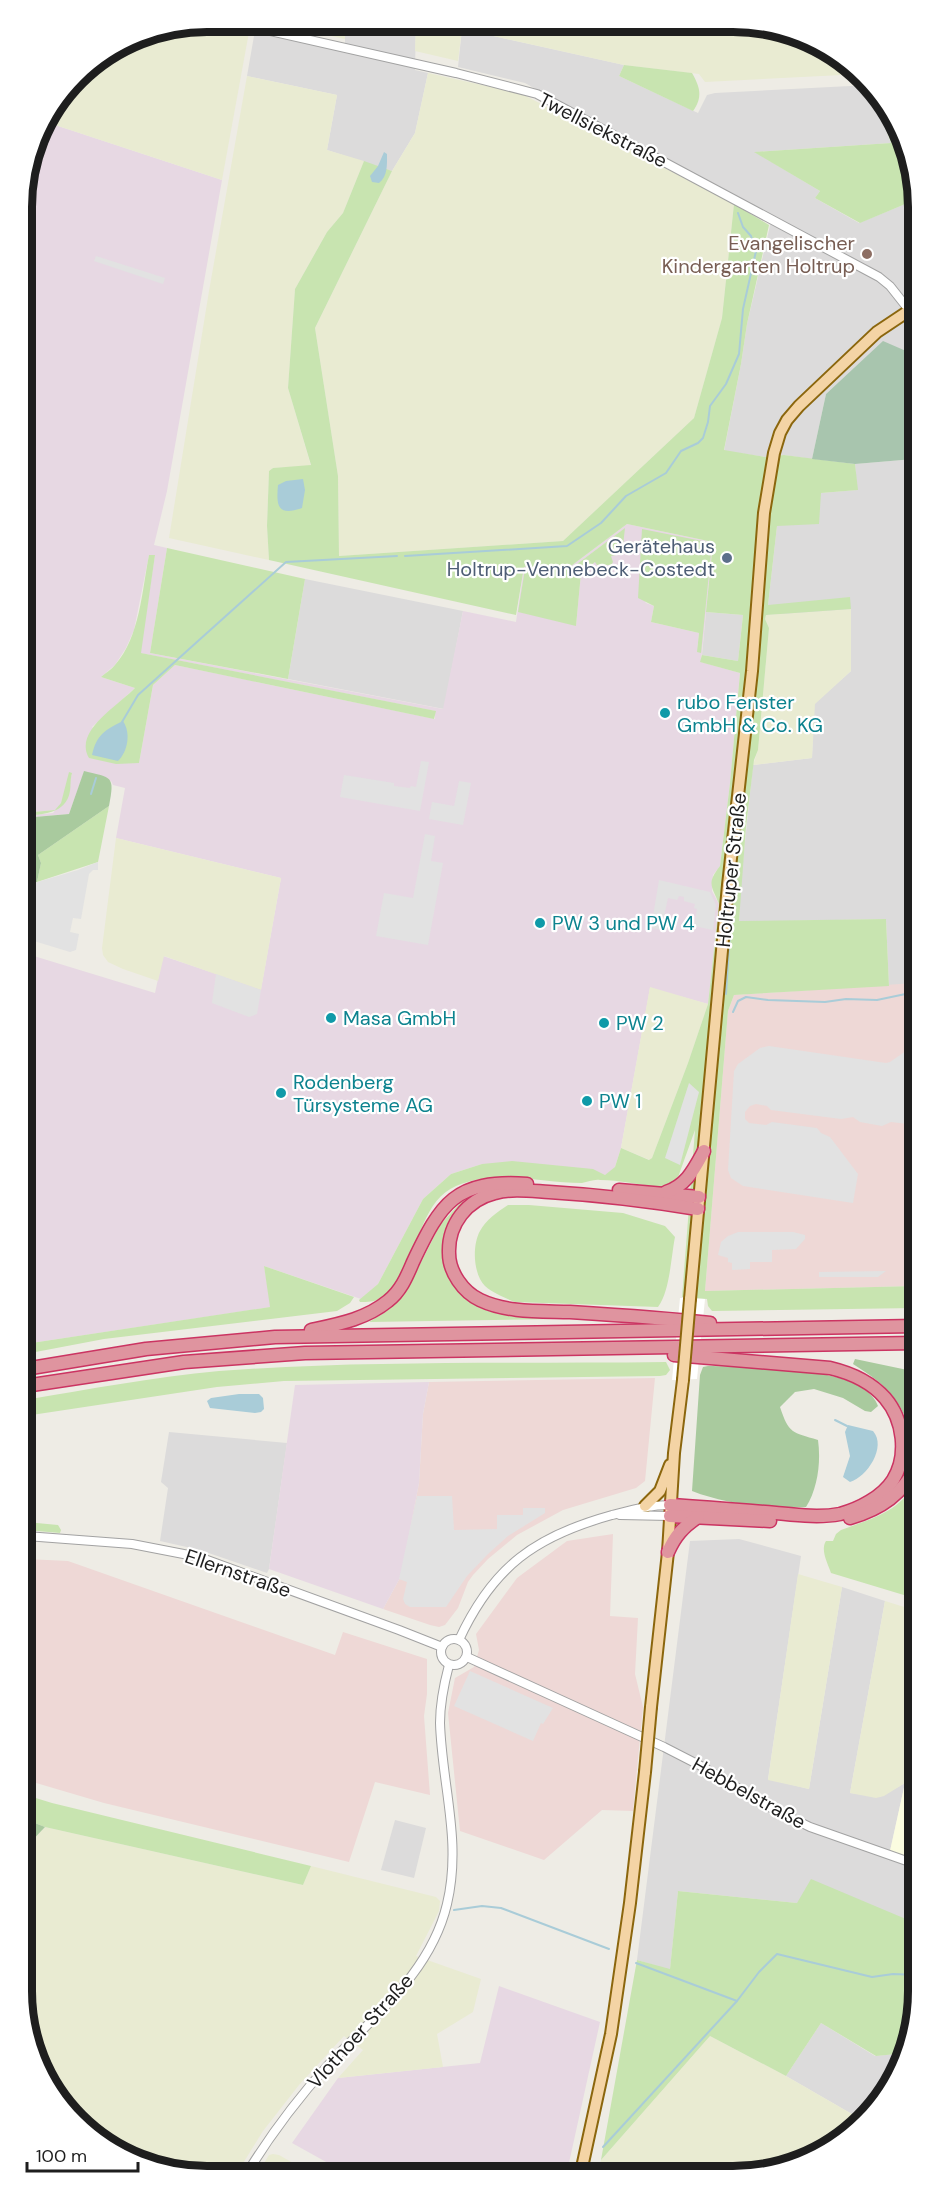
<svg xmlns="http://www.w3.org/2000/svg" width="940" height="2198" font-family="'DM Sans',sans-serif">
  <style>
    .residential { fill: #dcdbdb }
    .commercial { fill: #eed8d6 }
    .industrial { fill: #e7d8e3; fill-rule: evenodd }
    .education { fill: #fbfce0 }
    .farmland { fill: #e9ebd2 }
    .grass { fill: #c8e4b0 }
    .forest { fill: #a9ca9e }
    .cemetery { fill: #a8c5ae }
    .parking { fill: #e2e2e2 }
    .water { fill: #a9ccd8 }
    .pier { fill: #fff }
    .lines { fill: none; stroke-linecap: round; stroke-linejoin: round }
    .stream { stroke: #a9ccd8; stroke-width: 2 }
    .minor-casing { stroke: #a2a2a2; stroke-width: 10 }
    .major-casing { stroke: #8b660d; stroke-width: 14 }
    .highway-casing { stroke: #cb3462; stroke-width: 15 }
    .minor { stroke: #fff; stroke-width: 8 }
    .major { stroke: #f4d4a5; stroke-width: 10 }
    .highway { stroke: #df949f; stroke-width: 12 }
    .major-bridge-casing { stroke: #8b660d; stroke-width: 14; stroke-linecap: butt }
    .major-bridge { stroke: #f4d4a5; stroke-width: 10 }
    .education-dot { fill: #8d6e63; stroke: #fff; stroke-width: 2 }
    .service-dot { fill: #5c6f8a; stroke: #fff; stroke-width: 2 }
    .culture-dot { fill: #0f9aa8; stroke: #fff; stroke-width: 2 }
    .labels { text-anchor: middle; stroke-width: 4.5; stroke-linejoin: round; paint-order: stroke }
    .street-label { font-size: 20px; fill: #1e1e1e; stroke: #fff }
    .education-label { font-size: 20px; fill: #785e54; stroke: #fff; text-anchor: end }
    .service-label { font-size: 20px; fill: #4e5e75; stroke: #fff; text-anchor: end }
    .culture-label { font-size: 20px; fill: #0d838f; stroke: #fff; text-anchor: start }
    .rim { fill: none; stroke: #1e1e1e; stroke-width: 8 }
  </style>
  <rect width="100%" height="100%" fill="#eeece5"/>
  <!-- residential -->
  <g class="residential">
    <path d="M345 22H416L415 70 428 73 415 133 392 171 327 150 337 95 247 76 254 36 259 34 345 51Z"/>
    <path d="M462 29 624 65 619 76 698 113 707 95 715 93 870 85 891 143 755 152 820 191 815 198 859 223 903 205 913 197V354L883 342 826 394 812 459 784 455 765 457 724 451 741 364 747 324 772 217 679 165 597 124 525 83 458 67Z"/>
    <path d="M914 459 915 983 889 986 886 919 739 922 740 890 753 765 812 758 814 704 851 671 768 605 777 526 821 493 857 490 855 464Z"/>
    <path d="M305 579 463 611 444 709 288 679Z"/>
    <path d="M706 612 743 615 738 661 702 655Z"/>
    <path d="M169 1432 287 1443 269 1569 267 1573 200 1550 160 1541 168 1488 161 1482Z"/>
    <path d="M739 1539 801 1556 768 1779 809 1789 842 1587 885 1601 850 1793 880 1797 905 1783 890 1851 918 1861V1972H904L797 1903 678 1891 670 1970 637 1960 690 1541Z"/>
    <path d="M395 1820 426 1828 414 1878 381 1870Z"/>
    <path d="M821 2023 875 2056 907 2053 905 2063 873 2113 864 2121 786 2076Z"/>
  </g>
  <!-- commercial -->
  <g class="commercial">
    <path d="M915 983 916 1286 705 1291 728 1011 734 995Z"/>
    <path d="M655 1378 645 1481 636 1488 563 1510 517 1535 488 1559 473 1575 468 1582 458 1608 445 1625 439 1627 430 1625 383 1609 401 1576 419 1483 423 1414 429 1382Z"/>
    <path d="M613 1534 610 1616 638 1618 635 1674 643 1707 633 1811 602 1810 544 1860 460 1831 448 1713 455 1678 474 1667 479 1650 476 1634 517 1578 567 1541Z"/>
    <path d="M26 1559 68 1561 335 1655 343 1632 427 1659V1694L424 1716 430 1795 375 1782 349 1862 104 1803 26 1780Z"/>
  </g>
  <!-- industrial -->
  <g class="industrial">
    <path d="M43 121 222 180 167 491 154 545 167 548 150 653 443 709 463 611 516 622 524 567 571 566 627 524 713 542 701 662 740 673 730 783 720 866 713 875 712 891 719 904 708 1004 650 988 621 1148 615 1167 611 1172 605 1175 482 1164 451 1174 423 1199 378 1284 361 1299 264 1266 271 1307 25 1344 24 953 155 993 163 956 261 989 281 878 116 838 125 788 113 785 111 781 84 772 69 814 23 818V816L53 813 70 791 69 785 72 773 61 803 55 810 23 813 21 194ZM624 529 615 554 595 562 581 573 576 626 525 569 573 567ZM712 543 697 652 699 633 651 622 654 606 646 603 644 600ZM149 555H155L140 653 435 711V719L175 665 153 685 139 763 92 727 135 688 101 677 115 665 126 648 134 630Z"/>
    <path d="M429 1382 423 1414 419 1483 401 1576 383 1609 269 1569 295 1385Z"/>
    <path d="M499 1986 600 2022 567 2172 346 2173 292 2143 338 2078 480 2063Z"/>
  </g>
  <!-- education -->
  <path class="education" d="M911 1747 918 1749V1861L890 1851 905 1783Z"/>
  <!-- farmland -->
  <g class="farmland">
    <path d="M264 21 345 22V39Z"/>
    <path d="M204 22 249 32 222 180 43 121 84 67 136 35Z"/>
    <path d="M416 22 769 25 816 40 862 74 705 82 699 74 624 65 462 29 458 61 415 51Z"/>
    <path d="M428 73 522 94 734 204 722 318 694 418 563 541 339 556 338 476 315 328 392 171 415 133Z"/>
    <path d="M247 76 337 95 327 150 364 161 343 213 327 232 295 289 288 388 311 466 273 468 269 471 267 526 269 560 169 538 209 291Z"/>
    <path d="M851 609V671L815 704 812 758 753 765 758 750 769 628 765 619 766 615Z"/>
    <path d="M116 838 281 878 261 990 164 956 158 981 123 969 108 962 103 955 102 948Z"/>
    <path d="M650 987 708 1004 688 1063 652 1158 650 1160 621 1148Z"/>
    <path d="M798 1574 842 1587 809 1789 768 1780Z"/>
    <path d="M885 1601 917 1611 918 1716 905 1783 884 1796 876 1798 850 1793Z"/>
    <path d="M45 1827 303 1885 311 1866 436 1897 440 1901 439 1911 416 1956 481 1979 473 2012 437 2034 443 2067 338 2078 363 2050 344 2036 299 2085 263 2131 237 2173H171L124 2158 76 2123 27 2039V1846Z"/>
    <path d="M710 2036 786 2076 864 2121 836 2146 781 2171 598 2172 601 2160Z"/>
    <path d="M273 2154 279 2155 311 2173H258L269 2155Z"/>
  </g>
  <!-- grass -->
  <g class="grass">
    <path d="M624 65 692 73C700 87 703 97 693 111L619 76Z"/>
    <path d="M870 85 913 159V197L903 205 860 223 815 198 820 191 754 152 891 143Z"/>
    <path d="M364 161 392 171 315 328 338 476 339 556 563 541 694 418 722 318 734 204 769 225 747 324 741 364 724 450 765 457 784 455 855 464 858 490 821 493 819 524 777 526 768 605 850 597 851 609 766 615 765 619 769 628 758 750 754 760 746 827 739 921 886 919 889 986 734 995 728 1011 705 1291 916 1286V1308L712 1311 708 1306 707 1299 682 1297 695 1130 677 1180 669 1185 659 1187C640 1185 620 1180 600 1180 594 1179 588 1182 582 1183 540 1183 497 1168 456 1186 413 1205 420 1273 382 1298 375 1302 367 1302 360 1302L359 1300 378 1284 423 1199 451 1174 482 1164 512 1161 593 1169 605 1175 615 1167 621 1148 649 1160 652 1158 688 1063 708 1004 719 904C712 886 706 884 720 866L730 783 740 673 700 662 702 655 738 661 743 615 706 612 713 542 627 524 571 566 524 567 516 615 269 560 267 526 269 471 273 468 311 465 288 388 295 289 327 232 343 213Z"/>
    <path d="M625 528 622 554 611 556 613 562 611 565H597L595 562 581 573 576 626 518 612 525 569 573 567Z"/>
    <path d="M642 529 712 543 701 653 697 652 699 633 651 622 654 606 638 598Z"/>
    <path d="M167 548 305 579 288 679 150 653Z"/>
    <path d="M149 555H155L141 653 436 711 434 719 175 665 153 685 139 763 116 764 89 758C73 731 119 705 135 688L101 677C105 673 111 670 115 665 140 637 142 590 149 555Z"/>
    <path d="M69 772 72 773C70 780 71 785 70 791 66 815 41 814 23 816V813L55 810 61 803Z"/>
    <path d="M109 806 98 862 37 882 41 863 38 855Z"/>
    <path d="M462 1201 464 1204 457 1211C456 1223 448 1268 450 1277 451 1282 456 1289 460 1293 486 1321 522 1315 557 1316L558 1319 369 1322 384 1313 407 1290 440 1225Z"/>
    <path d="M508 1205H529L623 1213 665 1226 675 1237C671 1257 670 1291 658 1307L515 1302C505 1298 493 1293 485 1286 473 1274 472 1245 480 1231 486 1220 497 1212 508 1205Z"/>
    <path d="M264 1266 354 1297 350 1303 337 1311 104 1339 25 1354V1344L270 1307Z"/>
    <path d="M666 1362 670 1370 666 1375 660 1376 284 1381 217 1387 25 1416V1400C90 1389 154 1377 219 1371 368 1360 517 1364 666 1362Z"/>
    <path d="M917 1481V1599L831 1573C828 1564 820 1550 826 1541H833L836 1534 841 1530C873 1518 898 1513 917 1481Z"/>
    <path d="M26 1522 58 1525 61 1530 60 1533 26 1530Z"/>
    <path d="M26 1795 52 1803 311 1866 303 1885 45 1827 27 1820Z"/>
    <path d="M811 1879 913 1922 904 1971 918 1972 919 2004 907 2053 876 2056 821 2023 786 2076 710 2036 601 2160 637 1960 670 1969 678 1891 797 1903Z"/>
  </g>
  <!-- forest -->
  <g class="forest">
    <path d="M84 771C112 778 115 775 109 806L38 855 41 863 37 882 24 886 23 818 69 814Z"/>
    <path d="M855 1359 917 1372V1444L913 1441C902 1399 889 1387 853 1364Z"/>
    <path d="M708 1366C745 1367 864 1364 878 1406L871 1412 865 1411 843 1398 814 1389 795 1392 780 1407C789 1434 792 1432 818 1440 821 1461 818 1488 806 1507 768 1508 728 1505 692 1491L700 1375 703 1367Z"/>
    <path d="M27 1820 45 1827 27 1846Z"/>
  </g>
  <!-- cemetery -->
  <path class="cemetery" d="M883 341 913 354 911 383H913L914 459 855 464 812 459 826 394Z"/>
  <!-- parking -->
  <g class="parking">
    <path d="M96 256 165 278 163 284 94 261Z"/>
    <path d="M421 761 429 762 420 811 340 797 344 775 394 783V786L410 788 411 786 416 787Z"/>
    <path d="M459 781 471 783 463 825 429 819 432 802 454 806Z"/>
    <path d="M425 834 435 836 431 861 443 863 428 945 376 936 384 893 413 898Z"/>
    <path d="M98 862V870H93L89 874 81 919 73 918 70 932 79 934 76 950 70 952 24 938V886L78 870Z"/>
    <path d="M659 880 710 892 716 905 713 930 694 926 697 909 694 908 695 904 684 901V897L679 896 677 900 668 898 661 930 651 928Z"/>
    <path d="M216 974 261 990 257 1014 249 1017 212 1003Z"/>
    <path d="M916 1044V1125L891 1122 882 1126 860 1122 853 1117 841 1119 771 1110 767 1106 756 1104 750 1106 745 1112V1119L749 1123 766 1125 772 1122 817 1128 821 1133 830 1137 858 1174 853 1203 743 1186 731 1178 728 1170 734 1071 738 1064 760 1048 769 1046 886 1063 890 1062Z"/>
    <path d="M689 1083 699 1092 680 1165 665 1158Z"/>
    <path d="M738 1232H793L805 1235V1239L796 1249 772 1250V1262H750V1269L732 1270V1263L728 1262V1258L718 1255 721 1242 728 1236Z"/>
    <path d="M886 1271 878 1277H819V1272Z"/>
    <path d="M417 1496H452L454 1530 497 1529V1515H523V1508H545V1513L508 1536 488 1554 467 1576 446 1607H410L405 1604 403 1599 407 1582 399 1579Z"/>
    <path d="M470 1671 553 1708 543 1724 541 1723 533 1741 454 1706Z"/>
  </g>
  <!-- water -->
  <g class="water">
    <path d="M384 152 387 154C387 164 388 176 379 183L372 182 370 176 378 166Z"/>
    <path d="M303 479 305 490 302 508C278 516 276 507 278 485L286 481Z"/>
    <path d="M123 721C131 733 128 751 118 761L92 755C96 735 106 729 123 721Z"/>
    <path d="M239 1394H259L263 1398 264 1409 261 1412 255 1413 210 1408 207 1401 211 1398Z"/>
    <path d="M848 1425 873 1431C887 1447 867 1477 850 1482L843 1477 850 1456 845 1432Z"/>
  </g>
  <!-- pier -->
  <path class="pier" d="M680 1298 705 1299 697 1379 672 1380Z"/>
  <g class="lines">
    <!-- stream -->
    <g class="stream">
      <path d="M405 556 567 546 601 523 626 496 666 473 681 451 698 443 703 438 708 422 710 406 726 384 739 354 743 309 756 251 751 236 743 227 738 213"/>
      <path d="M122 722 138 695 286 562 397 556"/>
      <path d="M91 794 96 778"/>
      <path d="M726 994 731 916"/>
      <path d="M733 1012 738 1001 746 997 768 1000 825 1002 846 999 877 1000 915 992"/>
      <path d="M835 1420 847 1426"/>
      <path d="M454 1910 482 1906 501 1908 609 1949"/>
      <path d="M636 1963 737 2001 759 1972 777 1954 872 1977 893 1974 918 1975"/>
      <path d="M603 2147 737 2001"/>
    </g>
    <defs>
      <g id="minor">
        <path d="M226 21 456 73 537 94 879 277 890 286 909 310"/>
        <path d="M620 1515 670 1516"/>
        <path d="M26 1536 132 1544 199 1557 399 1630 442 1647"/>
        <circle cx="454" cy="1652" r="13"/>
        <path d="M459 1640C493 1566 536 1536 612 1515 632 1510 649 1505 670 1505"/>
        <path d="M467 1657 664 1747 703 1767 769 1807 810 1827 918 1865"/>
        <path d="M247 2173C271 2134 298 2098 329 2064 374 2016 431 1972 447 1904 462 1841 442 1786 440 1723 440 1703 444 1684 449 1665"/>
      </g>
      <g id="major">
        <path d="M690 1299 728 885 752 671 764 513 774 453 780 433 787 420 799 406 877 332 913 308"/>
        <path d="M645 1506 660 1491 670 1465"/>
        <path d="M651 1707 668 1552 674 1453 683 1380"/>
        <path d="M581 2172 611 2034 630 1903 645 1772"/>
      </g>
      <g id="highway">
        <path d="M619 1190 699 1197"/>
        <path d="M666 1192C687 1185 694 1169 704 1151"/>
        <path d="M698 1209C649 1201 599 1195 549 1192 532 1191 512 1188 495 1193 467 1200 448 1224 449 1253 449 1272 463 1292 480 1300 507 1313 541 1311 570 1312 617 1315 664 1318 710 1323"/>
        <path d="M311 1330C339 1324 366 1319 388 1301 401 1291 407 1276 413 1262 441 1203 455 1179 527 1184"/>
        <path d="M25 1369 146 1349 275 1337 916 1326"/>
        <path d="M25 1386 184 1362 305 1353 916 1343"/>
        <path d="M670 1505C705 1507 741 1510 776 1513 796 1515 819 1518 840 1514 859 1509 882 1497 893 1480 908 1456 904 1420 885 1398 871 1382 851 1373 830 1368L674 1355"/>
        <path d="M670 1516 770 1521"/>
        <path d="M850 1518C881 1509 903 1494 917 1465"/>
        <path d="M668 1552C675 1536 683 1527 698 1517"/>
      </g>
    </defs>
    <!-- minor casing -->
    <use href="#minor" class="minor-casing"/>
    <!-- major casing -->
    <use href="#major" class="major-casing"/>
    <!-- highway casing -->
    <use href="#highway" class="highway-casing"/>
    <!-- minor -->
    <use href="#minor" class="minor"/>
    <!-- major -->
    <use href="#major" class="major"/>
    <!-- highway -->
    <use href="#highway" class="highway"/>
    <defs>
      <g id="major-bridge">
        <path d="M683 1380 690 1299"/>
        <path d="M645 1772 651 1707"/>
      </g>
    </defs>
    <!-- major-bridge casing -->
    <use href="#major-bridge" class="major-bridge-casing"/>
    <!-- major-bridge -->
    <use href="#major-bridge" class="major-bridge"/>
  </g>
  <!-- markers -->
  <circle class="education-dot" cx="867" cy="254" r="6"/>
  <circle class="service-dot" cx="727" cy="558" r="6"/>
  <g class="culture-dot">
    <circle cx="665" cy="713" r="6"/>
    <circle cx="540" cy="923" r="6"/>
    <circle cx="331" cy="1018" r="6"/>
    <circle cx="604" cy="1023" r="6"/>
    <circle cx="281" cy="1093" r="6"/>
    <circle cx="587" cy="1101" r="6"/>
  </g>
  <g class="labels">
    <!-- street labels -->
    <g class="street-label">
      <text transform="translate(603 130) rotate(27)" y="7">Twellsiekstraße</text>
      <text transform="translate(731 870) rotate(-84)" y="7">Holtruper Straße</text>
      <text transform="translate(238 1573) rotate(19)" y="7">Ellernstraße</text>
      <text transform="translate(749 1793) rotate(29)" y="7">Hebbelstraße</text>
      <text transform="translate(360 2031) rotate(-48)" y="7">Vlothoer Straße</text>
    </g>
    <!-- education labels -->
    <g class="education-label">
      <text x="855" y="250">Evangelischer<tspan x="855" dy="23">Kindergarten Holtrup</tspan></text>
    </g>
    <!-- service labels -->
    <g class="service-label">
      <text x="715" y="553">Gerätehaus<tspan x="715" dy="23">Holtrup-Vennebeck-Costedt</tspan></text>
    </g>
    <!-- culture labels -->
    <g class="culture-label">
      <text x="677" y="709">rubo Fenster<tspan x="677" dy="23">GmbH &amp; Co. KG</tspan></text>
      <text x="552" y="930">PW 3 und PW 4</text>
      <text x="343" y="1025">Masa GmbH</text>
      <text x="616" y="1030">PW 2</text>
      <text x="293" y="1089">Rodenberg<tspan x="293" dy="23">Türsysteme AG</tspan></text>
      <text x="599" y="1108">PW 1</text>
    </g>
  </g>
  <!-- crop -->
  <path d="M0 0H940V2198H0ZM207 32H733A175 175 0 0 1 908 207V1991A175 175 0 0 1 733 2166H207A175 175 0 0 1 32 1991V207A175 175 0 0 1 207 32Z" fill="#fff" fill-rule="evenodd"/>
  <path class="rim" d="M207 32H733A175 175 0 0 1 908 207V1991A175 175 0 0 1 733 2166H207A175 175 0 0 1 32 1991V207A175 175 0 0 1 207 32Z"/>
  <!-- scale -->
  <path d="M27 2162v9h111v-9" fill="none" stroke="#1e1e1e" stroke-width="3"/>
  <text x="36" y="2162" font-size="18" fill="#1e1e1e" stroke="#ffffff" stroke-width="4.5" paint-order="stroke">100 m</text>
</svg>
